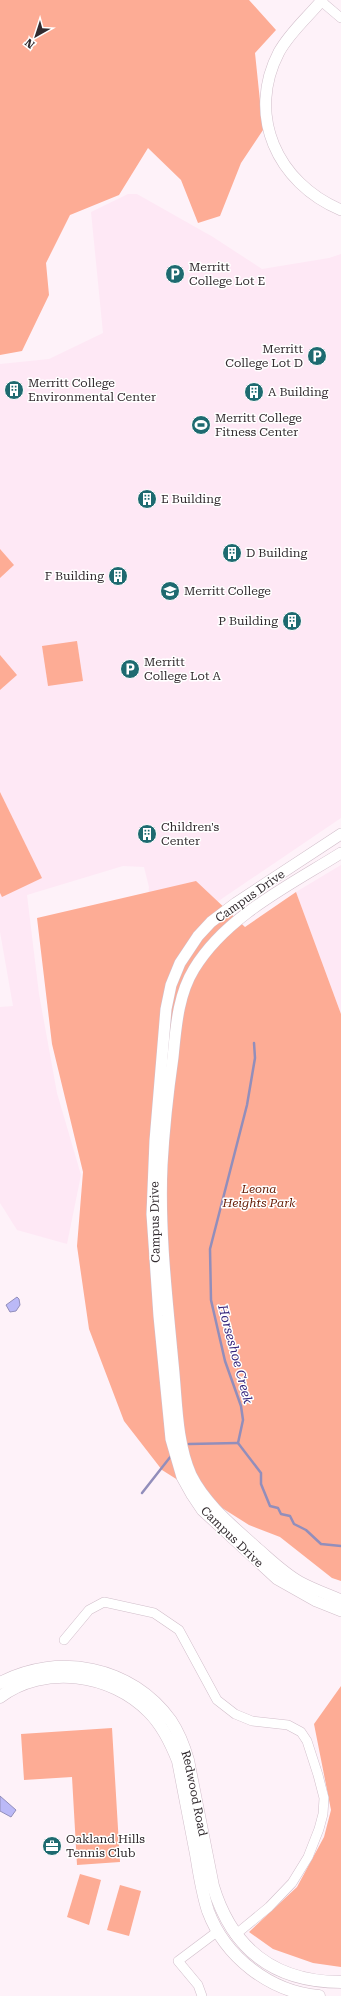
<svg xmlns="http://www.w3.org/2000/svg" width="341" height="1996" font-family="'Roboto Serif',serif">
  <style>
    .built { fill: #fee8f5 }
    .green { fill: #fdac95 }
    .water { fill: #bbb9f7; stroke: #928ebb }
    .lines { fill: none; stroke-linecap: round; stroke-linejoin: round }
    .stream { stroke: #928ebb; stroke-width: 2.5 }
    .minor-casing { stroke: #d1beca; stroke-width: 10 }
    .tertiary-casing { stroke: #d1beca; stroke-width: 12 }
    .secondary-casing { stroke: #d1beca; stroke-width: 13 }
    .minor { stroke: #fff; stroke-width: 9 }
    .tertiary { stroke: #fff; stroke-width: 11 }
    .secondary { stroke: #fff; stroke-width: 12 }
    .labels { text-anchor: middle; stroke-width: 3; stroke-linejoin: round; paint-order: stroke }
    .poi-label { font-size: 12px; fill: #322b2f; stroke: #fff; text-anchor: start }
    .street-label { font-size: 12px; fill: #322b2f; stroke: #fff }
    .park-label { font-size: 12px; font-style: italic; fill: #661c05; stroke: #fff }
    .water-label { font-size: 13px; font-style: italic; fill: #37267d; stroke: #fff }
  </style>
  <rect width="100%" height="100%" fill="#fef2f9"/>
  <!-- built -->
  <g class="built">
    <path d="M128 194H137L213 237 262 269 329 258 341 254V818L220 900 190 924 137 1029 149 887 144 867 123 866 27 895 39 994 57 1093 81 1175 67 1244 17 1230 0 1203V1007L13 1006 0 932V364L49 359 103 333 91 212Z"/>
    <path d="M341 865V1014L296 892Z"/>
  </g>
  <!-- green -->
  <g class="green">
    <path d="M0 0H249L276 30 255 53 263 130 241 163 220 216 198 223 181 180 148 148 119 195 70 215 46 263 49 295 22 351 0 355Z"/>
    <path d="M0 549 14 565 0 578Z"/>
    <path d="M77 641 83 681 48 686 42 646Z"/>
    <path d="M0 655 17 675 0 690Z"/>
    <path d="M0 792 42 878 2 897 0 893Z"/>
    <path d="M196 881 245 927 296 892 341 1014V1581L332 1578 280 1537 249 1525 162 1470 124 1421 89 1329 77 1246 83 1172 52 1044 37 918Z"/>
    <path d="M341 1686V1967L313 1963 273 1949 249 1932 297 1887 324 1837 331 1810 314 1724Z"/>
    <path d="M112 1728 120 1862 77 1865 72 1777 24 1780 21 1734Z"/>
    <path d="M80 1874 101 1880 89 1925 67 1917Z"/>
    <path d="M120 1885 141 1891 129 1936 107 1930Z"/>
  </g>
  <!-- water -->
  <g class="water">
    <path d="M17 1297 19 1299 20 1305 16 1311 10 1312 6 1305Z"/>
    <path d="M0 1796 16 1810 11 1817 0 1811Z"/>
  </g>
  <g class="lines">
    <!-- stream -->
    <g class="stream">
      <path d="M254 1043 255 1058 247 1105 210 1249 211 1300 225 1361 241 1406 243 1420 238 1443 261 1473V1484L270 1506 278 1508 281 1514 290 1516 294 1524 306 1530 321 1544 341 1546"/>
      <path d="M189 1444 238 1443"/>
      <path d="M142 1493 171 1456"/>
    </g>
    <defs>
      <g id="minor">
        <path d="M321 1 341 18"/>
        <path d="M64 1640 89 1610 104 1602 154 1613 179 1630 217 1700 235 1714 252 1721 288 1725 301 1732 307 1741 318 1775 324 1798 323 1814 319 1829 308 1857 292 1883 269 1907 235 1935"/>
        <path d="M202 1996 198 1985 178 1961 218 1931"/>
      </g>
      <g id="tertiary">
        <path d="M322 0C308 17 290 32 279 52 246 115 277 183 341 210"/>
        <path d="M341 834 236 903 211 922 198 936 180 963 171 985 166 1009 155 1141 152 1214 159 1316 171 1439 182 1477 192 1495 202 1510 277 1579 316 1601 341 1611"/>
        <path d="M341 853C290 885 226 916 194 969 178 995 176 1027 173 1057 168 1092 164 1129 162 1165 159 1231 167 1298 173 1363 177 1400 176 1441 191 1475 206 1505 233 1526 257 1548 271 1560 284 1573 300 1582 313 1589 327 1594 341 1600"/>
      </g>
      <g id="secondary">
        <path id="s1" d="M0 1683C58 1652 132 1666 171 1721 179 1733 184 1746 188 1760L213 1886C232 1949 274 1982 341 1982"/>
        <path d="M0 1697C44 1664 111 1673 149 1712 163 1726 171 1743 178 1761 184 1792 190 1823 196 1854 199 1873 202 1893 208 1911 225 1957 270 1992 319 1996"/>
      </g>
    </defs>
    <!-- minor casing -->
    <use href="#minor" class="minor-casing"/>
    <!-- tertiary casing -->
    <use href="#tertiary" class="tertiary-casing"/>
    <!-- secondary casing -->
    <use href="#secondary" class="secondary-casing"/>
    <!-- minor -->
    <use href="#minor" class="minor"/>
    <!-- tertiary -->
    <use href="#tertiary" class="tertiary"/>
    <!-- secondary -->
    <use href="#secondary" class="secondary"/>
  </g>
  <!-- icons -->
  <defs>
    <symbol id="parking-disc" viewBox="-11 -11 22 22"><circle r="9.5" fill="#1e6a70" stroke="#fff"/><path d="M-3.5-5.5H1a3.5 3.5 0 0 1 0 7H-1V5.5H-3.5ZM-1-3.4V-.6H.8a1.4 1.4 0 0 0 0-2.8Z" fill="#fff"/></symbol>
    <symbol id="building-disc" viewBox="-11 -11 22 22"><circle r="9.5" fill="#1e6a70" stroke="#fff"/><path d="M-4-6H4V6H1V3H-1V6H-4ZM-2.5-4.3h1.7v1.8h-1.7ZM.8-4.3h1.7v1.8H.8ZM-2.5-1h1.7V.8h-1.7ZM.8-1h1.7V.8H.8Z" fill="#fff"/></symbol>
    <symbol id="stadium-disc" viewBox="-11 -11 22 22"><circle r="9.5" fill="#1e6a70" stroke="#fff"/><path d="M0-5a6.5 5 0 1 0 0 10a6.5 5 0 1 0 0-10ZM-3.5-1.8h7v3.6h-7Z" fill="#fff"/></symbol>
    <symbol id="university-disc" viewBox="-11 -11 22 22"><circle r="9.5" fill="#1e6a70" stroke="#fff"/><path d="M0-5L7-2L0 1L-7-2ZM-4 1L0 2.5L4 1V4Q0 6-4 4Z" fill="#fff"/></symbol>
    <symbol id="office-disc" viewBox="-11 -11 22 22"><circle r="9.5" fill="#1e6a70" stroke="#fff"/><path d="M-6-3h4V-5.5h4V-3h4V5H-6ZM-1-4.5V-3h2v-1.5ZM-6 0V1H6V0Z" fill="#fff"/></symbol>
  </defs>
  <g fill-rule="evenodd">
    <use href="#parking-disc" x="164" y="263" width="22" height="22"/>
    <use href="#parking-disc" x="306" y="345" width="22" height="22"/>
    <use href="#building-disc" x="3" y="379" width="22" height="22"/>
    <use href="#building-disc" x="243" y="381" width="22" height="22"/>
    <use href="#stadium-disc" x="190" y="414" width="22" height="22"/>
    <use href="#building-disc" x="136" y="488" width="22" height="22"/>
    <use href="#building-disc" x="221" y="542" width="22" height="22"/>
    <use href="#building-disc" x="107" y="565" width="22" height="22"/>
    <use href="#university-disc" x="159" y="580" width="22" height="22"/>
    <use href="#building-disc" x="281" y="610" width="22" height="22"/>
    <use href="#parking-disc" x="119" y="658" width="22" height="22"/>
    <use href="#building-disc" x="136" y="823" width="22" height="22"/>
    <use href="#office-disc" x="41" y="1835" width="22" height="22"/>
  </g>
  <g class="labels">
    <!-- poi labels -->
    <g class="poi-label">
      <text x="189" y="271">Merritt<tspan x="189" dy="14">College Lot E</tspan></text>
      <text x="303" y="353" text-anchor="end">Merritt<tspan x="303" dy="14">College Lot D</tspan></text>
      <text x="28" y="387">Merritt College<tspan x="28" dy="14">Environmental Center</tspan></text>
      <text x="268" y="396">A Building</text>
      <text x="215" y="422">Merritt College<tspan x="215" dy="14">Fitness Center</tspan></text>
      <text x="161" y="503">E Building</text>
      <text x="246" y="557">D Building</text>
      <text x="104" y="580" text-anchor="end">F Building</text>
      <text x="184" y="595">Merritt College</text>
      <text x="278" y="625" text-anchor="end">P Building</text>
      <text x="144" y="666">Merritt<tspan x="144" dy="14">College Lot A</tspan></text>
      <text x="161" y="831">Children's<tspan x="161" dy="14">Center</tspan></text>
      <text x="66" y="1843">Oakland Hills<tspan x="66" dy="14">Tennis Club</tspan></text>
    </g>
    <!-- street labels -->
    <g class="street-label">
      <text transform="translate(250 896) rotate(-35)" y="4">Campus Drive</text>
      <text transform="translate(155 1222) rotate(-91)" y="4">Campus Drive</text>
      <text transform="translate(232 1537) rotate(44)" y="4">Campus Drive</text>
      <text dy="4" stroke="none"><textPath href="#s1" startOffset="268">Redwood Road</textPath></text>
    </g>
    <!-- park labels -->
    <g class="park-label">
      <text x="259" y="1193">Leona<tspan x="259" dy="14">Heights Park</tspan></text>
    </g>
    <!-- water labels -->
    <g class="water-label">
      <text transform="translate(236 1354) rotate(75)" y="5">Horseshoe Creek</text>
    </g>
  </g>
  <!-- north arrow -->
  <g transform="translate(36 36) rotate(219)" stroke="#ffffff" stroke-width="3" paint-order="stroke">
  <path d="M0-3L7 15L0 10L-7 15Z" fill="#322b2f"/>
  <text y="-6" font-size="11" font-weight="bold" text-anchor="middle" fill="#322b2f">N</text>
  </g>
</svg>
